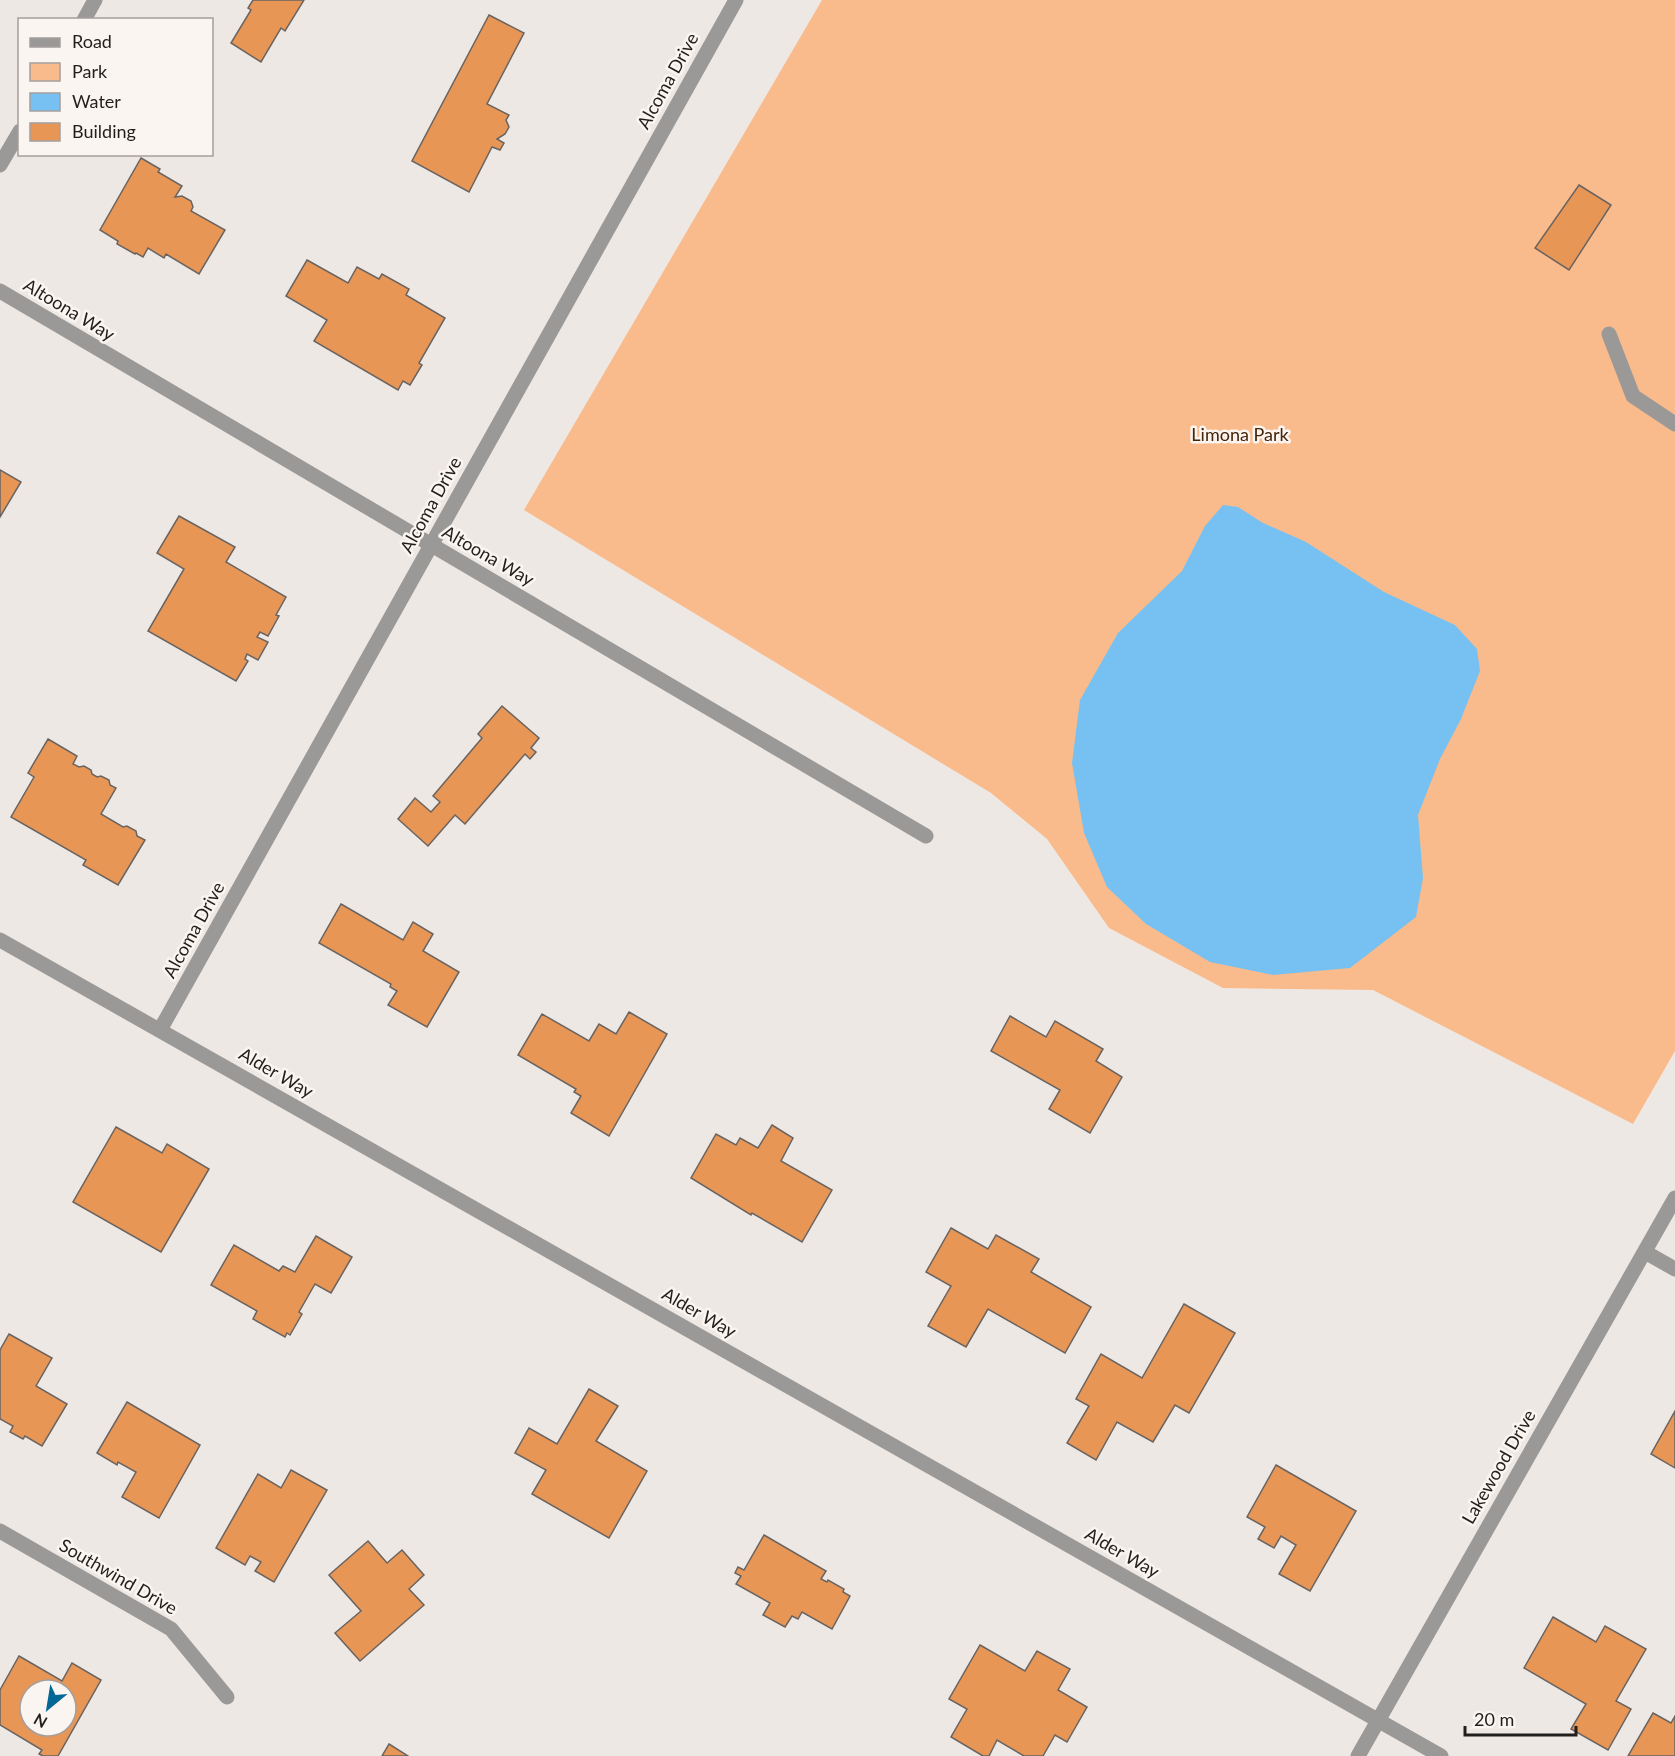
<svg xmlns="http://www.w3.org/2000/svg" width="1675" height="1756" font-family="Lato,sans-serif">
  <style>
    .green { fill: #fabb8c }
    .water { fill: #76c1f1 }
    .building { fill: #e89655; stroke: #696461; stroke-width: 1.5; fill-rule: evenodd }
    .lines { fill: none; stroke-linecap: round; stroke-linejoin: round }
    .service { stroke: #9b9997; stroke-width: 15 }
    .minor { stroke: #9b9997; stroke-width: 15 }
    .tertiary { stroke: #9b9997; stroke-width: 15 }
    .labels { text-anchor: middle; stroke-width: 5; stroke-linejoin: round; paint-order: stroke }
    .street-label { font-size: 18px; fill: #211f1e; stroke: #fbf5f1 }
    .park-label { font-size: 18px; fill: #452408; stroke: #fbf5f1 }
  </style>
  <rect width="100%" height="100%" fill="#eee8e4"/>
  <!-- green -->
  <path class="green" d="M822 0H1675V1051L1633 1124 1373 990 1223 988 1109 928 1047 839 991 793 524 510Z"/>
  <!-- water -->
  <path class="water" d="M1223 505 1238 507 1263 523 1306 542 1384 592 1455 625 1477 649 1480 671 1461 719 1440 759 1418 815 1423 878 1416 917 1350 968 1273 975 1210 962 1146 924 1107 887 1084 833 1072 763 1080 700 1118 633 1182 571 1205 526Z"/>
  <!-- building -->
  <g class="building">
    <path d="M253 0H304L285 31 281 28 261 62 231 43 251 10 248 8Z"/>
    <path d="M489 15 524 33 487 104 509 115 506 120 509 127 505 134 497 139 504 143 500 150 492 147 469 192 412 161Z"/>
    <path d="M141 158 160 169 158 172 182 186 175 197 182 196 191 201 193 207 191 211 225 230 199 274 166 254 164 258 148 248 143 257 136 253 135 254 117 244 118 241 100 230Z"/>
    <path d="M1579 185 1611 205 1569 270 1535 248Z"/>
    <path d="M307 260 348 283 357 267 379 279 382 274 409 289 406 295 445 318 419 363 422 365 410 385 403 381 398 390 314 341 327 320 286 296Z"/>
    <path d="M0 470 21 482 0 517Z"/>
    <path d="M179 516 235 547 226 562 286 597 276 615 279 616 268 636 260 632 257 637 268 642 258 660 247 654 245 659 248 661 236 681 148 631 184 569 157 553Z"/>
    <path d="M502 706 539 738 531 748 536 752 530 759 525 754 465 824 455 815 428 846 398 819 415 798 431 812 440 802 433 796 482 738 478 734Z"/>
    <path d="M48 739 77 756 73 764 79 767 84 766 91 770 92 774 97 777 101 776 109 780 110 785 116 788 101 814 123 827 127 826 136 831 137 836 145 840 118 885 83 865 86 860 11 817 34 777 28 773Z"/>
    <path d="M341 904 403 940 413 922 433 934 423 951 459 972 427 1027 388 1005 397 991 390 987 391 984 319 943Z"/>
    <path d="M629 1012 667 1034 609 1136 571 1113 581 1096 574 1092 576 1089 518 1055 542 1014 589 1041 599 1024 616 1034Z"/>
    <path d="M1010 1016 1046 1037 1055 1021 1103 1049 1096 1061 1122 1077 1090 1133 1049 1109 1060 1090 991 1051Z"/>
    <path d="M772 1125 793 1138 781 1161 832 1190 802 1242 752 1213 751 1215 691 1178 716 1134 736 1145 740 1138 758 1148Z"/>
    <path d="M116 1127 162 1153 167 1144 209 1169 161 1252 73 1202Z"/>
    <path d="M951 1228 988 1249 996 1235 1039 1259 1031 1272 1091 1307 1065 1353 988 1309 966 1347 928 1326 951 1286 926 1272Z"/>
    <path d="M316 1236 352 1257 331 1293 315 1284 299 1312 302 1314 290 1335 287 1333 285 1337 253 1319 257 1311 211 1285 234 1245 279 1271 283 1266 295 1272Z"/>
    <path d="M1184 1304 1235 1333 1189 1413 1175 1405 1153 1442 1117 1422 1096 1460 1067 1443 1089 1406 1076 1399 1101 1354 1142 1378Z"/>
    <path d="M9 1334 52 1358 36 1386 67 1404 42 1446 25 1436 23 1439 10 1432 13 1426 0 1419V1350Z"/>
    <path d="M589 1389 618 1406 596 1441 647 1471 609 1538 532 1494 546 1470 515 1453 529 1428 557 1444Z"/>
    <path d="M127 1402 200 1445 159 1518 122 1497 136 1472 118 1462 117 1465 97 1453Z"/>
    <path d="M1675 1411V1468L1651 1454Z"/>
    <path d="M1276 1465 1356 1511 1310 1591 1279 1574 1296 1545 1281 1536 1274 1548 1258 1539 1265 1527 1247 1517Z"/>
    <path d="M291 1470 327 1490 274 1582 255 1571 261 1562 250 1556 245 1565 216 1548 258 1474 281 1488Z"/>
    <path d="M764 1535 826 1571 821 1579 827 1582 828 1580 844 1589 843 1592 850 1596 832 1629 802 1612 798 1619 792 1616 785 1627 763 1615 770 1603 736 1584 741 1576 735 1573 738 1567 744 1570Z"/>
    <path d="M368 1541 387 1563 402 1550 424 1575 409 1589 424 1605 360 1661 335 1633 361 1611 329 1575Z"/>
    <path d="M1553 1617 1596 1642 1605 1626 1646 1649 1616 1701 1631 1709 1608 1750 1571 1729 1586 1704 1524 1668Z"/>
    <path d="M980 1645 1025 1671 1037 1651 1070 1669 1058 1690 1087 1707 1067 1742 1055 1735 1043 1756H1024L997 1740 989 1756H983L951 1737 967 1709 949 1699Z"/>
    <path d="M19 1656 62 1681 72 1663 101 1680 58 1756H43L39 1754 42 1750 0 1725V1690ZM30 1690H66V1726H30Z"/>
    <path d="M1653 1713 1671 1723 1675 1716V1756H1628Z"/>
    <path d="M389 1744 408 1756H382Z"/>
  </g>
  <g class="lines">
    <!-- service -->
    <path class="service" d="M1609 334 1633 396 1675 424"/>
    <!-- minor -->
    <g class="minor">
      <path d="M84 20 95 0"/>
      <path d="M0 165 20 131"/>
      <path d="M0 291 926 836"/>
      <path d="M0 940 1441 1756"/>
      <path d="M160 1030 736 0"/>
      <path d="M1645 1252 1675 1269"/>
      <path d="M0 1531 171 1629 227 1697"/>
    </g>
    <!-- tertiary -->
    <path class="tertiary" d="M1358 1756 1675 1198"/>
  </g>
  <g class="labels">
    <!-- street labels -->
    <g class="street-label">
      <text transform="translate(668 81) rotate(-61)" y="6">Alcoma Drive</text>
      <text transform="translate(69 310) rotate(31)" y="6">Altoona Way</text>
      <text transform="translate(431 505) rotate(-61)" y="6">Alcoma Drive</text>
      <text transform="translate(488 556) rotate(30)" y="6">Altoona Way</text>
      <text transform="translate(194 930) rotate(-61)" y="6">Alcoma Drive</text>
      <text transform="translate(276 1073) rotate(30)" y="6">Alder Way</text>
      <text transform="translate(699 1313) rotate(30)" y="6">Alder Way</text>
      <text transform="translate(1499 1467) rotate(-60)" y="6">Lakewood Drive</text>
      <text transform="translate(1122 1553) rotate(30)" y="6">Alder Way</text>
      <text transform="translate(118 1577) rotate(30)" y="6">Southwind Drive</text>
    </g>
    <!-- park labels -->
    <g class="park-label">
      <text x="1240" y="441">Limona Park</text>
    </g>
  </g>
  <!-- legend -->
  <rect x="18" y="18" width="195" height="138" fill="#fbf5f1" stroke="#a49f9d" stroke-width="1.5"/>
  <rect x="30" y="38" width="30" height="9" fill="#9b9997" stroke="#a49f9d" stroke-width="1.5"/>
  <text x="72" y="48" font-size="18" fill="#211f1e">Road</text>
  <rect x="30" y="63" width="30" height="18" fill="#fabb8c" stroke="#a49f9d" stroke-width="1.5"/>
  <text x="72" y="78" font-size="18" fill="#211f1e">Park</text>
  <rect x="30" y="93" width="30" height="18" fill="#76c1f1" stroke="#a49f9d" stroke-width="1.5"/>
  <text x="72" y="108" font-size="18" fill="#211f1e">Water</text>
  <rect x="30" y="123" width="30" height="18" fill="#e89655" stroke="#a49f9d" stroke-width="1.5"/>
  <text x="72" y="138" font-size="18" fill="#211f1e">Building</text>
  <!-- north arrow -->
  <g transform="translate(48 1708) rotate(210)"><circle r="28" fill="#fbf5f1" stroke="#a49f9d" stroke-width="1.5"/>
  <path d="M0-4.5L10 22L0 15L-10 22Z" fill="#046897"/>
  <text y="-9" font-size="16" font-weight="bold" text-anchor="middle" fill="#211f1e">N</text>
  </g>
  <!-- scale -->
  <path d="M1465 1726v9h111v-9" fill="none" stroke="#211f1e" stroke-width="3"/>
  <text x="1474" y="1726" font-size="18" fill="#211f1e" stroke="#fbf5f1" stroke-width="4.5" paint-order="stroke">20 m</text>
</svg>
